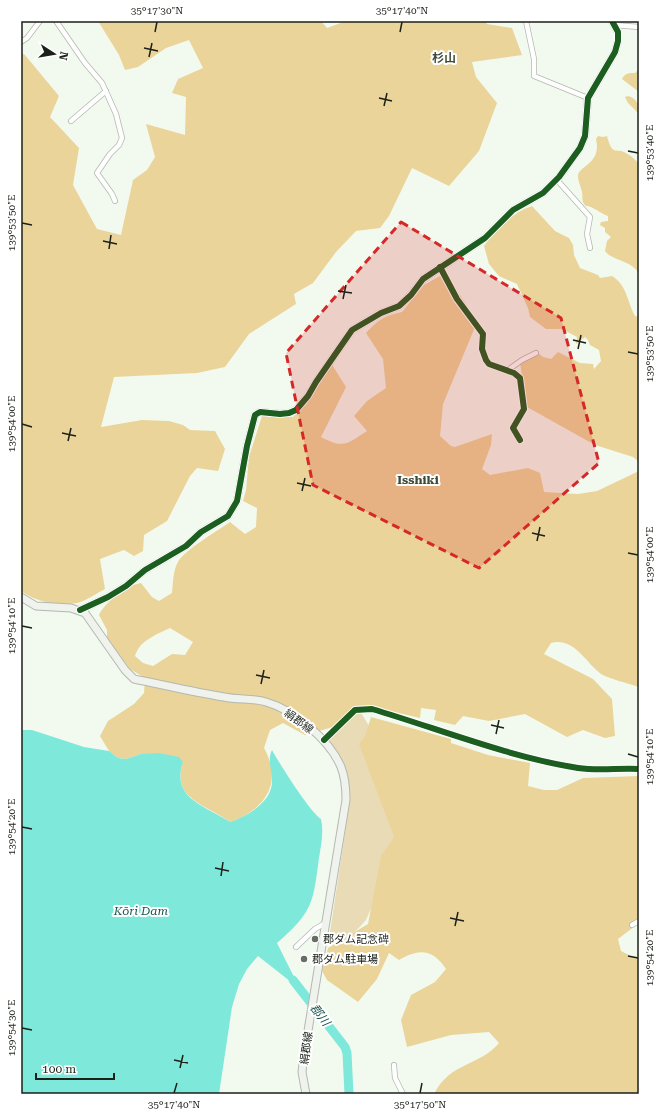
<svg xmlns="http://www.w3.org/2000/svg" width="660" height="1115" font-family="'Roboto Serif','Noto Sans JP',serif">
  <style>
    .green { fill: #e9dbb5 }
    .forest { fill: #ead49a; fill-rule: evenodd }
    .water { fill: #7ee8da }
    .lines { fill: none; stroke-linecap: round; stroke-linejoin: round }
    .river { stroke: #7ee8da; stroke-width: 9 }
    .minor-casing { stroke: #b2b9af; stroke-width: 6 }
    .tertiary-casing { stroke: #b2b9af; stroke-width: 8 }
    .secondary-casing { stroke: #b2b9af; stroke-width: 9 }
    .minor { stroke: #fdfefd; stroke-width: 4.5 }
    .tertiary { stroke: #fdfefd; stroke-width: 6 }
    .secondary { stroke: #f0f2ed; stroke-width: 7 }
    .cycleway-casing { stroke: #fff; stroke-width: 8 }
    .cycleway { stroke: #1b5e20; stroke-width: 6 }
    .marked { fill: #d62828; fill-opacity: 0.2; stroke: #d62828; stroke-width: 3; stroke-dasharray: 8 5; stroke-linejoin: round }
    .ticks { fill: none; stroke: #1b2118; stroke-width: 1.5 }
    .poi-dot { fill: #666d63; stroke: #fff; stroke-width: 1.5 }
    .labels { text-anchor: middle; stroke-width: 4; stroke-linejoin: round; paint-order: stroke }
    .street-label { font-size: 11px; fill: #1b2118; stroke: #fff }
    .poi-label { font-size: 11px; fill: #1b2118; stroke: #fff; text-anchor: start }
    .neighbourhood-label { font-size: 12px; font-weight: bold; fill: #3d4a35; stroke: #fff }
    .water-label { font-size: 12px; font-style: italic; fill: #18554f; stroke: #fff }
    .neatline { fill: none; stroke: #1b2118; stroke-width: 1.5 }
    .ticks-label { font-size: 10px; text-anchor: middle; fill: #1b2118 }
  </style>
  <rect width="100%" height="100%" fill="#f2faef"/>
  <!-- green -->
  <path class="green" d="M360 711 375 736 398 845 366 920 354 933 328 945 349 807 347 777 327 741 350 717Z"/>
  <!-- forest -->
  <g class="forest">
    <path d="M98 21H321L327 28 346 21H485L487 24 512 28 522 55 472 62 476 77 497 103 479 151 449 186 412 168 389 216 380 228 356 231 336 252 313 283 294 294 296 304 249 334 225 367 197 373 114 377 101 427 142 420 169 421 183 425 190 430 215 431 225 449 218 471 197 468 190 476 167 521 144 535 143 551 134 556 124 550 100 559 105 589C97 593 86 601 77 603 58 607 37 602 21 591V53L25 55 59 96 50 117 79 148 73 185 97 229 121 235 133 180 147 170 155 157 146 124 185 135 186 97 172 93 178 79 203 68 189 40 166 48 138 67 125 70 119 55Z"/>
    <path d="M639 69V92L622 79C625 73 629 73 635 73Z"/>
    <path d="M628 96C637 98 639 105 639 114L628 103 625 97Z"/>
    <path d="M598 136 603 137 607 136C613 159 616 145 629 155 633 157 636 161 639 164V274C632 260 612 261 605 251L607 241 611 237 605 232V228L600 225 601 222 608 221V216C601 214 593 206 586 206 581 202 583 197 582 192 581 187 578 181 578 176 578 166 602 164 596 139Z"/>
    <path d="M532 206 555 231 569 238 573 245 574 255 580 268 598 275 600 278 612 276C627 285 627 301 635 316L639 317V462L633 457 595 445 527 407 520 363 538 353 543 357 551 359 558 352 580 363 593 364 594 369 601 361 599 350 590 345 588 340 585 337 576 344 577 337 562 329H546L530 317 528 308 517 284 499 276 489 264 484 246C498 228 510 214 532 206Z"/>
    <path d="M442 275C456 290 472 306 475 327L443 404 440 436 451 446 455 447 492 434 491 445 482 469 490 475 528 468 540 473 544 492 578 494 597 491 639 471V687C630 684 607 678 601 674 585 662 574 637 551 643L544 654 593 679 612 699 615 736 605 738 583 730 567 737 525 714 489 721 463 716 455 725 434 720 436 710 421 708 420 718 381 709 362 707 350 710 333 727 305 735 283 723 270 730 264 748C284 784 264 810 230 822 207 805 170 799 183 762L141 754 126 759 118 758 109 751 100 736 108 721 134 704 144 693 145 678 130 669 107 639V630L99 615C104 603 129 584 141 583L152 597 159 601 172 593C173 584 173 570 178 562 183 551 219 530 230 522L245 534 256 527 257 508 243 501 246 490 249 457 262 416 293 417 307 404 331 363 346 387 321 437C344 449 347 444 367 431L354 416 367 401 386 388 383 359 366 333C379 319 384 316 402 312L424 285ZM170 628 193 642 185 655 172 654 153 666 143 663 135 656C140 640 156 635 170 628Z"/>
    <path d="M371 717 451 739V743L488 755 530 763 528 786 544 790H557L583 778 639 776V923L618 939 621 951 633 957H639V1094H434C450 1062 480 1066 499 1043L489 1032 451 1035 407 1047 401 1020 411 995 435 982 446 969C433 949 419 948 399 960L389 953 377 979 358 1002 327 980 322 971 328 948 368 924 381 856 394 837 359 744 365 736Z"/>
  </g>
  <!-- water -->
  <path class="water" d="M21 730H32L84 747 109 751 118 758 126 759 141 754 159 753 179 757 183 762C170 799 207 806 230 822 247 816 273 802 272 780 272 769 267 760 272 750 279 763 310 812 321 819 324 833 321 845 319 858 313 903 313 912 277 943L300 989 258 956 247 969 239 984 232 1007 219 1094H21Z"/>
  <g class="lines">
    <!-- river -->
    <path class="river" d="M293 980 345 1047 347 1053 349 1094"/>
    <defs>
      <g id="minor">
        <path d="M56 21 85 63 102 83 116 114 122 138 119 145 110 154 97 173 112 194 115 201"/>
        <path d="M526 21 534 59V76L588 98"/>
        <path d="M614 25 639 27"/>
        <path d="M21 42 27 38 40 21"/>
        <path d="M71 121 106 91"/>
        <path d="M557 180 590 217 587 234 590 248"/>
        <path d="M440 267 457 299 483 334 482 349 486 360 489 364 514 373 520 378 524 409 513 428 520 440"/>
        <path d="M508 370 522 360 536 353"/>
        <path d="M324 740 355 710 372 709C439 729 509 757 578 768 598 771 618 768 639 769"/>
        <path d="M632 925 639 921"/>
        <path d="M296 947 315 929 327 922"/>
        <path d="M394 1065 395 1078 403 1094"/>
      </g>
      <path id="tertiary" d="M80 610 108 597 126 586 145 570 186 546 201 532 228 516 237 501 247 446 255 415 260 412 280 414 289 413 296 410 308 396 316 382 352 330 381 313 399 306 411 295 423 279 485 238 513 210 543 193 559 177 580 148 585 136 588 98 615 52 618 41V32L612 21"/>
      <path id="secondary" d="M21 597 36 606 71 608 85 613 125 670 134 679C164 685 194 692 224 697 238 700 253 698 266 702 294 710 330 740 341 767 345 777 346 789 346 800L304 1055 302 1072 306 1094"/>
    </defs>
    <!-- minor casing -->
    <use href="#minor" class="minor-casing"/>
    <!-- tertiary casing -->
    <use href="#tertiary" class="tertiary-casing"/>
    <!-- secondary casing -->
    <use href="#secondary" class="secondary-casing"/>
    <!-- minor -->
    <use href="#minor" class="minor"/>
    <!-- tertiary -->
    <use href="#tertiary" class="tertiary"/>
    <!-- secondary -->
    <use href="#secondary" class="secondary"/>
    <defs>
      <g id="cycleway">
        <path d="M440 267 457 299 483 334 482 349 486 360 489 364 514 373 520 378 524 409 513 428 520 440"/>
        <path d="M80 610 108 597 126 586 145 570 186 546 201 532 228 516 237 501 247 446 255 415 260 412 280 414 289 413 296 410 308 396 316 382 352 330 381 313 399 306 411 295 423 279 485 238 513 210 543 193 559 177 580 148 585 136 588 98 615 52 618 41V32L612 21"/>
        <path d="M324 740 355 710 372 709C439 729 509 757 578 768 598 771 618 768 639 769"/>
      </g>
    </defs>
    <!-- cycleway casing -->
    <use href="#cycleway" class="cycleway-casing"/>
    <!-- cycleway -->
    <use href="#cycleway" class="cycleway"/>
  </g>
  <!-- marked area -->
  <path class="marked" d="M401 222 561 318 599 463 479 568 313 485 286 353Z"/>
  <!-- ticks -->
  <path class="ticks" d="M155 32 157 22M400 32 402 22M144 48 158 51M149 57 152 43M379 98 392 101M384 106 387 93M628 151 638 153M22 223 32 225M103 241 117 244M109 249 111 235M338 291 352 293M343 299 346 285M573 340 586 343M578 349 581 335M628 352 638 354M22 424 32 427M62 433 76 436M68 441 71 428M297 483 311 486M302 491 305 478M532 533 545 536M537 541 540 527M628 553 638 555M22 626 32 628M256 675 270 678M261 684 264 670M491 725 504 728M496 734 499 720M628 754 638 757M22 827 32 829M215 868 229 871M221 876 223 862M450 918 464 921M455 926 458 912M628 956 638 958M22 1028 32 1030M174 1060 188 1063M180 1068 183 1055M174 1093 177 1083M420 1093 422 1083"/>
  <!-- markers -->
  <g class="poi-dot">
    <circle cx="315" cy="939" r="4"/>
    <circle cx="304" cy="959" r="4"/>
  </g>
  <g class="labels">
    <!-- street labels -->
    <g class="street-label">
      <text transform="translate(299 721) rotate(36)" y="4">絹郡線</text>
      <text transform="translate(306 1048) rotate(-82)" y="4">絹郡線</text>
    </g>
    <!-- poi labels -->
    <g class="poi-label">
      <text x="323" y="943">郡ダム記念碑</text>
      <text x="312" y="963">郡ダム駐車場</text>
    </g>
    <!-- neighbourhood labels -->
    <g class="neighbourhood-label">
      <text x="444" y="62">杉山</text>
      <text x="418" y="484">Isshiki</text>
    </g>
    <!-- water labels -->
    <g class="water-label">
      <text x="141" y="915">Kōri Dam</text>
      <text transform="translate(320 1015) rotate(52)" y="4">郡川</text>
    </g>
  </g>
  <!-- border -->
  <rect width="660" height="1115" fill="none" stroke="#ffffff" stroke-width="44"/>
  <!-- north arrow -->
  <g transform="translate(54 54) rotate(102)" stroke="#ffffff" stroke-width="3" paint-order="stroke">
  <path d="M0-3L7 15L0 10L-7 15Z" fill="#1b2118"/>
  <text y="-6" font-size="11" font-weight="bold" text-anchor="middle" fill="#1b2118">N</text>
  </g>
  <!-- scale -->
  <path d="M36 1073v6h78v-6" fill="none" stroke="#1b2118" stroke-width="2"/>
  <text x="42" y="1073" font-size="12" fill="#1b2118" stroke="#ffffff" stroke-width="3" paint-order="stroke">100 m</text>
  <rect x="22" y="22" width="616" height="1071" class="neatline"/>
  <g class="ticks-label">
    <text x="157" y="14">35°17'30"N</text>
    <text x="402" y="14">35°17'40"N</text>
    <text transform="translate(649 153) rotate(-90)" y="4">139°53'40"E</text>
    <text transform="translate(11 223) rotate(-90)" y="4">139°53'50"E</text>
    <text transform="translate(649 354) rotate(-90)" y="4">139°53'50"E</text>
    <text transform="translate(11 424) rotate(-90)" y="4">139°54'00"E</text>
    <text transform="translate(649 555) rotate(-90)" y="4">139°54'00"E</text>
    <text transform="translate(11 626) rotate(-90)" y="4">139°54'10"E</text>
    <text transform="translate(649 757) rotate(-90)" y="4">139°54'10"E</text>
    <text transform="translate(11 827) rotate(-90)" y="4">139°54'20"E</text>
    <text transform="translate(649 958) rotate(-90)" y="4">139°54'20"E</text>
    <text transform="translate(11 1028) rotate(-90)" y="4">139°54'30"E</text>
    <text x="174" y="1108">35°17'40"N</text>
    <text x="420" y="1108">35°17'50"N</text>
  </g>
</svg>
